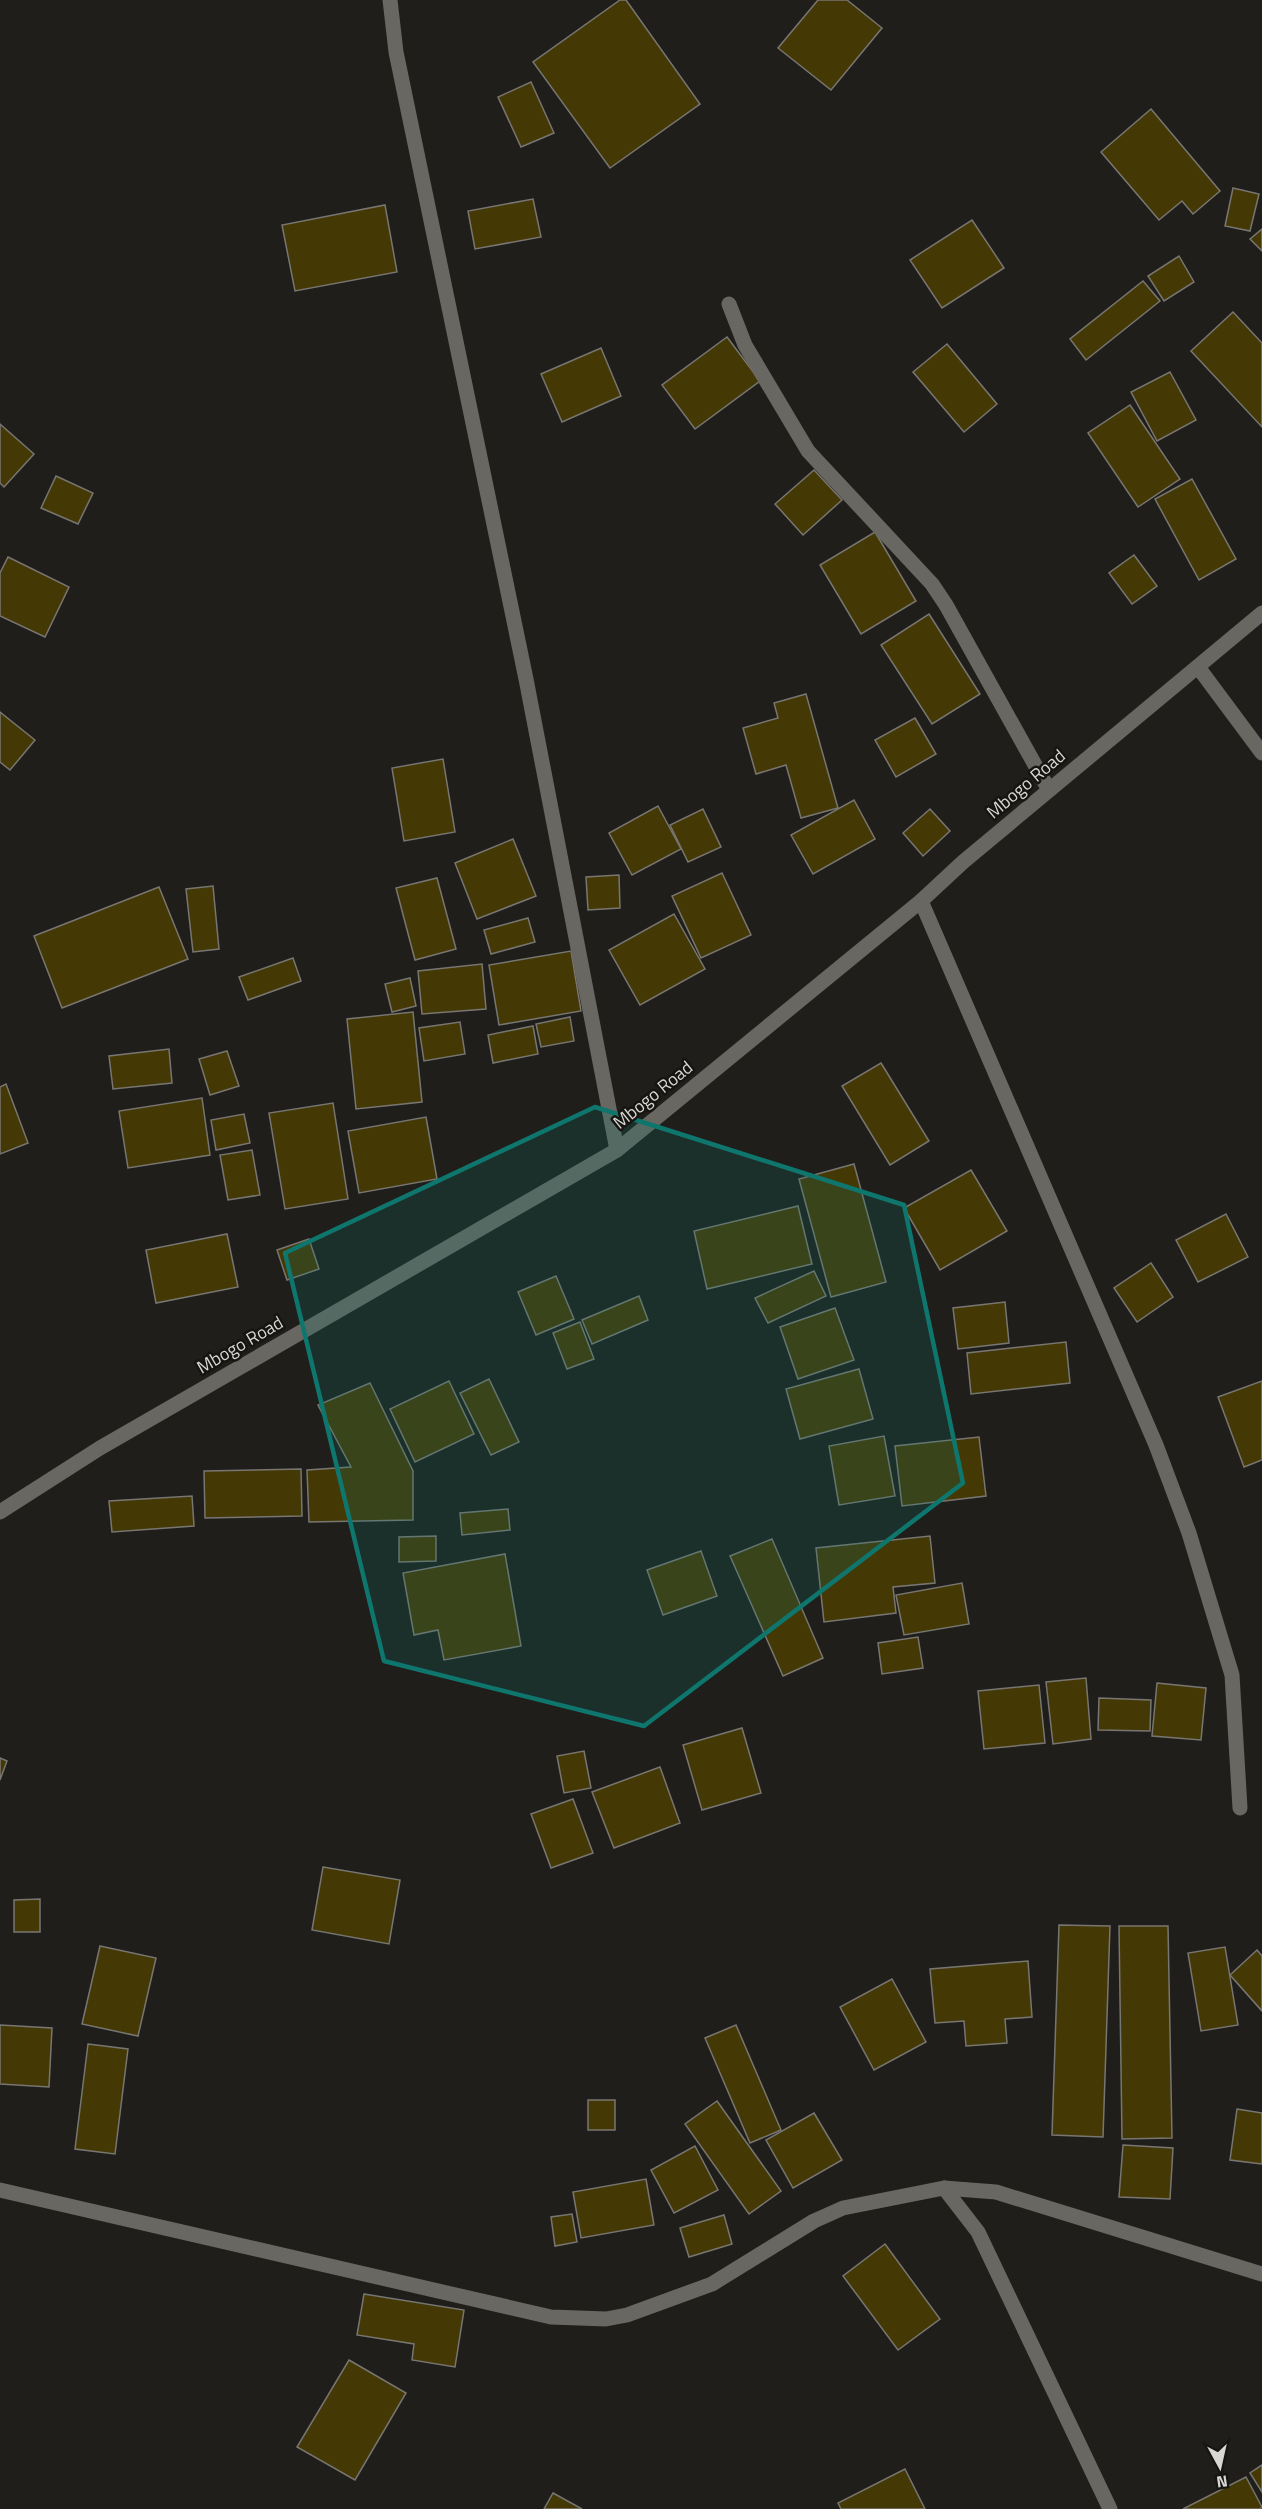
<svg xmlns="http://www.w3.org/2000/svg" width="1262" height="2509" font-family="'Titillium Web',sans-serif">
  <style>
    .building { fill: #443805; stroke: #787672; stroke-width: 1.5 }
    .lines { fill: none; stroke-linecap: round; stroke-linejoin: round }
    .minor { stroke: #686762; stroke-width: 15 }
    .secondary { stroke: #686762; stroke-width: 15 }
    .marked { fill: #0f766e; fill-opacity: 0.2; stroke: #0f766e; stroke-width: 4.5; stroke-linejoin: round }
    .labels { text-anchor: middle; stroke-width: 5; stroke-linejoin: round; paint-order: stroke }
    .street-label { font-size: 18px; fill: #d8d7d4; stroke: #161511 }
  </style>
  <rect width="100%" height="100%" fill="#1f1e1a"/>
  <!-- building -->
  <g class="building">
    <path d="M620 0H626L700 104 610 168 533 62Z"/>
    <path d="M818 0H847L882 28 831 90 778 48Z"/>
    <path d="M531 82 554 133 521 147 498 97Z"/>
    <path d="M1151 109 1220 191 1193 214 1182 201 1159 220 1101 152Z"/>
    <path d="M1233 188 1259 194 1250 231 1225 226Z"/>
    <path d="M533 199 541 237 475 249 468 211Z"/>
    <path d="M385 205 397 272 295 291 282 225Z"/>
    <path d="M972 220 1004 268 942 308 910 260Z"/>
    <path d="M1262 229V251L1250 239Z"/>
    <path d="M1179 256 1194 282 1164 301 1148 276Z"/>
    <path d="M1143 281 1160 301 1086 360 1070 339Z"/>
    <path d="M1233 312 1262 343V427L1191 351Z"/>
    <path d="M727 337 760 381 695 429 662 385Z"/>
    <path d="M947 344 997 404 964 432 913 372Z"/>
    <path d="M601 348 621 396 562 422 541 374Z"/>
    <path d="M1170 372 1196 420 1157 441 1131 392Z"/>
    <path d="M1130 405 1180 479 1138 507 1088 433Z"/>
    <path d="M0 424 34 454 4 487 0 483Z"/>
    <path d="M814 470 842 500 803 535 775 504Z"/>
    <path d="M56 476 93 493 78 524 41 508Z"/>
    <path d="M1192 479 1236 559 1199 580 1155 499Z"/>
    <path d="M875 532 916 601 861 634 820 565Z"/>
    <path d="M1134 555 1157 586 1132 604 1109 573Z"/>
    <path d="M8 557 69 587 45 637 0 616V573Z"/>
    <path d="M929 614 980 694 932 724 881 645Z"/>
    <path d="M806 694 838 808 801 818 786 765 756 774 743 728 778 718 774 703Z"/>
    <path d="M0 712 35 740 10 770 0 762Z"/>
    <path d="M915 718 936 754 896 777 875 740Z"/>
    <path d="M443 759 455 832 404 841 392 768Z"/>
    <path d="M854 800 875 839 813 874 791 835Z"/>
    <path d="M658 806 681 849 632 875 609 833Z"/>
    <path d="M703 809 721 847 688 862 670 825Z"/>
    <path d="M930 809 950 831 923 856 903 833Z"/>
    <path d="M513 839 536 896 477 919 455 863Z"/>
    <path d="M722 873 751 935 701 958 672 896Z"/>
    <path d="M619 875 620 908 588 910 586 877Z"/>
    <path d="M437 878 456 949 415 960 396 888Z"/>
    <path d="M213 886 219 949 193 952 186 889Z"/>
    <path d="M159 887 188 959 62 1008 34 936Z"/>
    <path d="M674 914 705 969 640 1005 609 950Z"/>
    <path d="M528 918 535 942 491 954 484 930Z"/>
    <path d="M571 951 581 1011 499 1025 489 965Z"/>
    <path d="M293 958 301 981 248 1000 239 977Z"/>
    <path d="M482 964 486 1009 422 1014 418 971Z"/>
    <path d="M410 978 416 1006 392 1012 385 984Z"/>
    <path d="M413 1012 422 1102 356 1109 347 1019Z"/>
    <path d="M570 1017 574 1041 541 1047 536 1024Z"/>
    <path d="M460 1022 465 1054 424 1061 419 1028Z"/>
    <path d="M533 1026 538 1054 493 1063 488 1035Z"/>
    <path d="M169 1049 172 1083 113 1089 109 1056Z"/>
    <path d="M227 1051 239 1086 210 1095 199 1059Z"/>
    <path d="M881 1063 929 1141 890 1165 842 1086Z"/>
    <path d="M6 1084 28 1143 0 1154V1087Z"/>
    <path d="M202 1098 210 1155 128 1168 119 1111Z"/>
    <path d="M333 1103 348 1199 285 1209 269 1113Z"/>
    <path d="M244 1114 250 1143 216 1150 211 1120Z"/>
    <path d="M426 1117 437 1179 359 1193 348 1131Z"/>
    <path d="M252 1150 260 1195 228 1200 220 1155Z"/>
    <path d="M854 1164 886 1282 831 1297 799 1179Z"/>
    <path d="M971 1170 1007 1231 940 1270 904 1208Z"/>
    <path d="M798 1206 812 1264 707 1289 694 1231Z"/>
    <path d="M1226 1214 1248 1257 1198 1282 1176 1240Z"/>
    <path d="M227 1234 238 1287 156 1303 146 1250Z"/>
    <path d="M309 1239 319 1269 287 1280 277 1250Z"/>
    <path d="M1151 1263 1173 1297 1137 1322 1114 1288Z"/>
    <path d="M814 1271 826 1296 768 1323 755 1298Z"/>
    <path d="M556 1276 574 1319 536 1335 518 1292Z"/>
    <path d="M639 1296 648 1320 592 1344 582 1320Z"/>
    <path d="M1005 1302 1009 1343 958 1349 953 1308Z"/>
    <path d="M835 1308 854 1360 798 1379 780 1327Z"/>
    <path d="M580 1322 594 1359 567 1369 553 1333Z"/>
    <path d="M1066 1342 1070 1383 971 1394 967 1353Z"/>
    <path d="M859 1369 873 1419 800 1439 786 1389Z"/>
    <path d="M489 1379 519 1442 491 1455 460 1393Z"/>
    <path d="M449 1381 474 1434 415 1462 390 1409Z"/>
    <path d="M1262 1381V1460L1244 1467 1218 1397Z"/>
    <path d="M370 1383 413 1471V1520L309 1522 307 1470 351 1467 318 1405Z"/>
    <path d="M884 1436 895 1496 839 1505 829 1446Z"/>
    <path d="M979 1437 986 1496 902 1506 895 1446Z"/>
    <path d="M301 1469 302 1516 205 1518 204 1471Z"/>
    <path d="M192 1496 194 1526 112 1532 109 1501Z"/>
    <path d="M508 1509 510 1530 462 1535 460 1513Z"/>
    <path d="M436 1536V1561L399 1562V1537Z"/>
    <path d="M930 1536 935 1583 893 1587 896 1613 824 1622 816 1548Z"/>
    <path d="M772 1539 823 1658 783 1676 730 1556Z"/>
    <path d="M701 1551 717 1596 663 1615 647 1570Z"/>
    <path d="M505 1554 521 1646 444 1660 438 1630 414 1635 403 1573Z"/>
    <path d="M962 1583 969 1624 904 1635 896 1595Z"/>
    <path d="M918 1637 923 1668 882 1674 878 1643Z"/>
    <path d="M1086 1678 1091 1739 1053 1744 1046 1682Z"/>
    <path d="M1157 1683 1206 1688 1201 1740 1152 1736Z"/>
    <path d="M1039 1685 1045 1743 984 1749 978 1691Z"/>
    <path d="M1099 1698 1151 1700 1150 1731 1098 1730Z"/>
    <path d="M742 1728 761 1793 702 1810 683 1745Z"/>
    <path d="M584 1751 591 1788 564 1793 557 1756Z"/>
    <path d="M0 1758 7 1761 0 1780Z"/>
    <path d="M660 1767 680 1823 614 1848 592 1792Z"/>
    <path d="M573 1799 593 1853 551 1868 531 1814Z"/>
    <path d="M323 1867 400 1880 389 1944 312 1930Z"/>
    <path d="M40 1899V1932H14V1900Z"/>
    <path d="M1059 1925 1110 1926 1103 2137 1052 2135Z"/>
    <path d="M1119 1926H1168L1172 2138 1122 2139Z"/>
    <path d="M100 1946 156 1958 138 2036 82 2024Z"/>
    <path d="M1225 1947 1238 2025 1201 2031 1188 1953Z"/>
    <path d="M1257 1950 1262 1956V2011L1230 1975Z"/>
    <path d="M1028 1961 1032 2017 1005 2019 1007 2043 966 2046 964 2021 935 2023 930 1969Z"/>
    <path d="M892 1979 926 2042 874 2070 840 2007Z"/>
    <path d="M0 2025 52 2028 49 2087 0 2084Z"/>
    <path d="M736 2025 781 2130 750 2143 705 2038Z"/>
    <path d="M88 2044 128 2049 115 2154 75 2149Z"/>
    <rect x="588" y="2100" width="27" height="30"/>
    <path d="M717 2101 781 2191 749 2214 685 2124Z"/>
    <path d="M1237 2109 1262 2113V2164L1230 2160Z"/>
    <path d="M814 2113 842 2160 793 2188 766 2140Z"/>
    <path d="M1123 2145 1173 2148 1170 2199 1119 2197Z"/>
    <path d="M695 2146 718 2190 674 2213 651 2170Z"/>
    <path d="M646 2179 654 2225 581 2238 573 2192Z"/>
    <path d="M572 2214 577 2242 555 2246 551 2217Z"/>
    <path d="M724 2215 732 2244 689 2257 680 2228Z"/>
    <path d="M885 2244 940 2319 898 2350 843 2276Z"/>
    <path d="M364 2294 464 2310 455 2367 412 2360 414 2344 357 2335Z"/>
    <path d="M349 2360 406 2393 355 2480 297 2447Z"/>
    <path d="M1262 2465V2492L1250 2473Z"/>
    <path d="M905 2469 925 2509H841L838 2503Z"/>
    <path d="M1246 2477 1262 2507 1260 2509H1183Z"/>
    <path d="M553 2493 582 2509H544Z"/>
  </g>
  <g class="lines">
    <!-- minor -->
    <g class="minor">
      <path d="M390 0 396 52 526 679 617 1150"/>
      <path d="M729 304 745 345 808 451 932 584 946 605 1049 790"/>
      <path d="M1198 667 1262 753"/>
      <path d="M921 901 1156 1445 1189 1533 1232 1675 1240 1808"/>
      <path d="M944 2188 978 2232 1110 2509"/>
      <path d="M0 2190 551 2317 606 2319 627 2315 712 2284 814 2221 843 2208 944 2188 996 2192 1262 2274"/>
    </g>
    <!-- secondary -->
    <path class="secondary" d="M0 1512 100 1448 617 1150 921 901 963 862 1262 613"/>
  </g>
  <!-- marked area -->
  <path class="marked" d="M595 1107 904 1205 963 1483 644 1726 384 1661 285 1253Z"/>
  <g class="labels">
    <!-- street labels -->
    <g class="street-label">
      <text transform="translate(1026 784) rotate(-40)" y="6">Mbogo Road</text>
      <text transform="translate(653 1095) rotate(-39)" y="6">Mbogo Road</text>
      <text transform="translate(240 1345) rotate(-30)" y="6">Mbogo Road</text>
    </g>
  </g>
  <!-- north arrow -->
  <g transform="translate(1220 2467) rotate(172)" stroke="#161511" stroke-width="4.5" paint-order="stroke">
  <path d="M0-4.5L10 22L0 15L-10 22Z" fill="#d8d7d4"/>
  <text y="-9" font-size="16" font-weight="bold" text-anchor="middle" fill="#d8d7d4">N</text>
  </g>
</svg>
